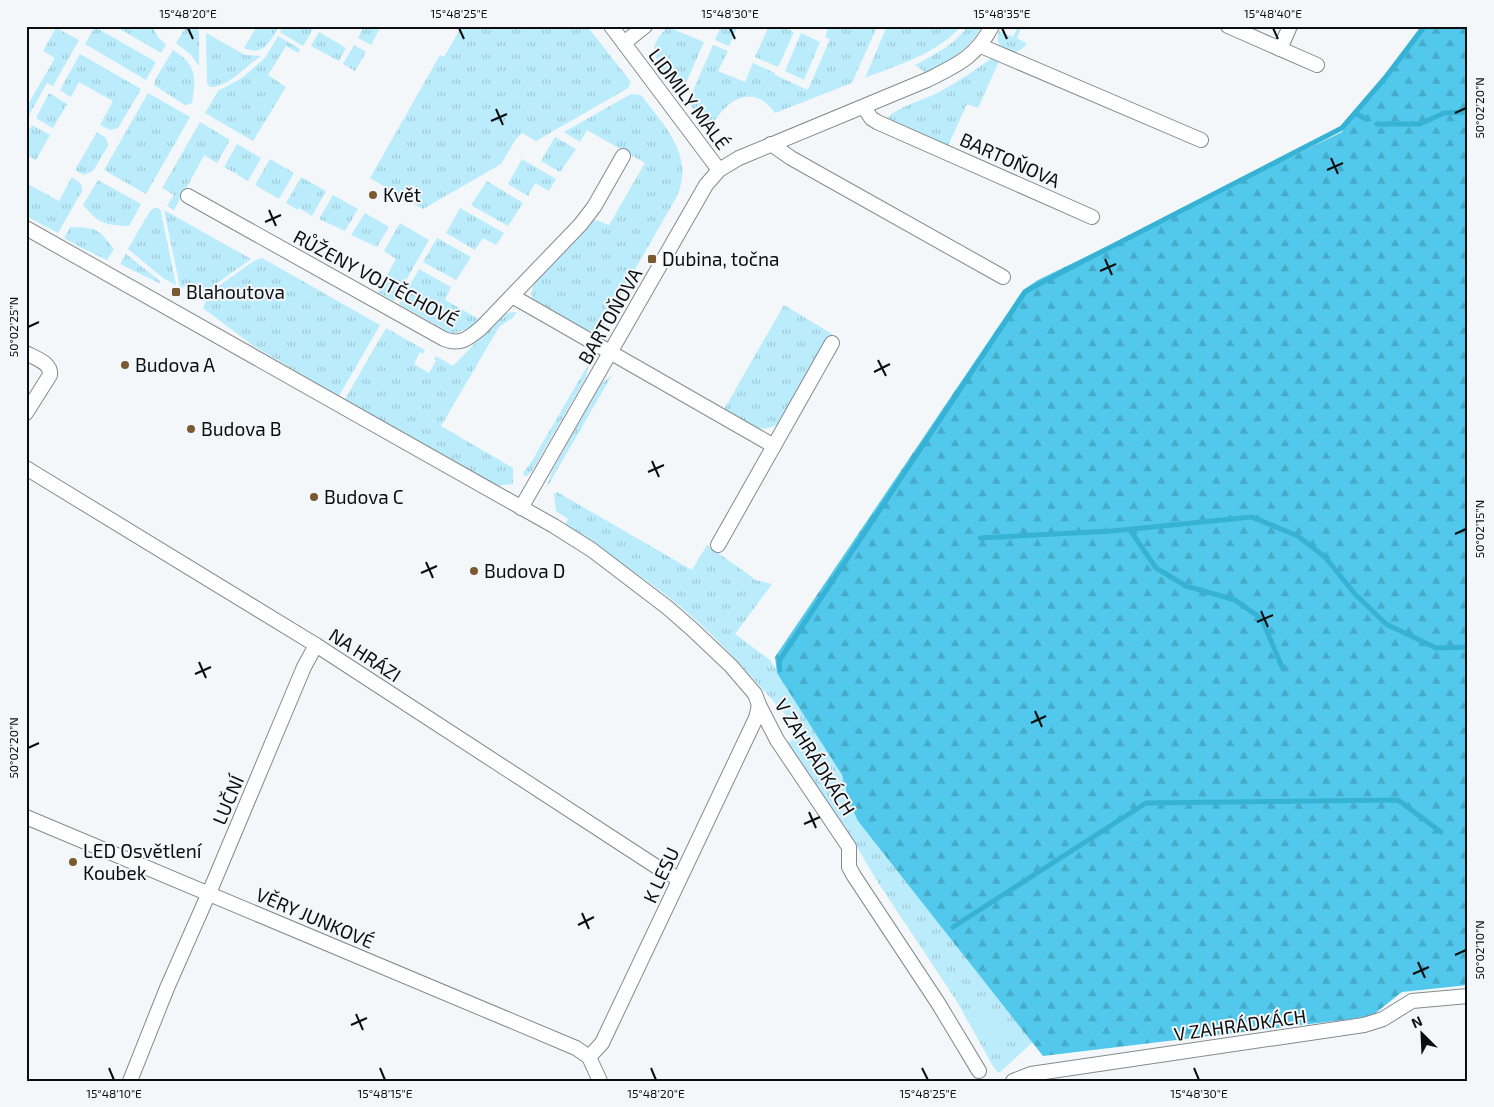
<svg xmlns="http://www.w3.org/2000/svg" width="1494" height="1107" font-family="'Exo 2',sans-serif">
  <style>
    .grass { fill: url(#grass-tufts) }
    .forest { fill: url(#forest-firs) }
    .pitch { fill: #baecfc }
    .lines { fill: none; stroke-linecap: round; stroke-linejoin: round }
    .stream { stroke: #36b2d5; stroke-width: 5 }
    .street-casing { stroke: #868a8c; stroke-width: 16 }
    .street { stroke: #fff; stroke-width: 14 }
    .ticks { fill: none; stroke: #0c0d0e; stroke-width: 2 }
    .poi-dot { fill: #7a5930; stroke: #f3f7f9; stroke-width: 2 }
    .labels { text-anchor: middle; stroke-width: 4; stroke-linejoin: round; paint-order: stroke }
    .street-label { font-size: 19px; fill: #0c0d0e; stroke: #f3f7f9 }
    .poi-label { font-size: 19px; fill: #0c0d0e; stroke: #f3f7f9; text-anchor: start }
    .neatline { fill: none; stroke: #0c0d0e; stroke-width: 2 }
    .ticks-label { font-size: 12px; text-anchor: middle; fill: #0c0d0e }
  </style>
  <defs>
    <pattern id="grass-tufts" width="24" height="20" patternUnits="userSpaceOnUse" patternTransform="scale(1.25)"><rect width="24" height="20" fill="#baecfc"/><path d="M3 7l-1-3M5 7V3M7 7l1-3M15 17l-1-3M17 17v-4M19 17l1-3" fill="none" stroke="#9fc9d7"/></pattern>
    <pattern id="forest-firs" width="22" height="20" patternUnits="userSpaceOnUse" patternTransform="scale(1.25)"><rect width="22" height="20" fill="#52c9ec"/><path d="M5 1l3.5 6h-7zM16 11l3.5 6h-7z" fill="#46abc9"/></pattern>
  </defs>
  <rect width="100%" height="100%" fill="#f3f7f9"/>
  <!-- grass -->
  <g class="grass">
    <path d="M115 26H152L158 37 166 45 161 53Z"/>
    <path d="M196 26 199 32V66L191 55 176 43 186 27Z"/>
    <path d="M257 26H279C270 41 264 57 244 48Z"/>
    <path d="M284 26H308L313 29 303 46 280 32Z"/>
    <path d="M364 26H381L371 45 358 38Z"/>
    <path d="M462 26H587L631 82 628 88 536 141 522 133 516 139 501 164 423 209 370 178 440 55 444 57Z"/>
    <path d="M721 26H738L729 46 715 40Z"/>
    <path d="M769 26H781L794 32 778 67 755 57Z"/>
    <path d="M829 26H870L876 29 852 83 775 113C752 80 723 102 710 130L688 102 713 45 728 51 718 71 745 82 753 63 775 73V75L808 90 830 39 825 37Z"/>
    <path d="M887 26H961C938 54 897 65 865 78Z"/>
    <path d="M968 26H982C969 49 948 62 926 73L915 65C936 54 954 45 968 26Z"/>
    <path d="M1018 26H1022L1017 38 1027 44C1015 60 992 50 999 31L1013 37Z"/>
    <path d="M95 27 156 62 146 80 85 44Z"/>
    <path d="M668 27 704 42 682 92C676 88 671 80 666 74 651 54 649 45 668 27Z"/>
    <path d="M56 28 79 40 53 86 47 83 29 115 26 113V108L55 58 43 51Z"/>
    <path d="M319 32 346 48 339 61 311 46Z"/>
    <path d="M206 33 245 55 261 56C247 65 228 88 210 87L207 83Z"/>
    <path d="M801 33 820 42 804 80 785 71Z"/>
    <path d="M278 36 300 49 298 53 286 46 268 75 286 87 253 141 205 113 218 91 242 78 265 58Z"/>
    <path d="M354 45 366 52 355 71 343 64Z"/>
    <path d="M173 50C197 65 196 77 192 103L185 105 154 85 155 80Z"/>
    <path d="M80 54 141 89 118 128 110 130 100 125 113 101 79 82 71 97 60 90Z"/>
    <path d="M992 58 999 61 978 108 967 104 947 148 890 122 887 118C901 105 922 101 939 92 958 82 975 70 992 58Z"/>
    <path d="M49 93 67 104 53 128 36 118Z"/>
    <path d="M148 93 190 117 146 194 104 170Z"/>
    <path d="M631 94 641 95C665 127 696 156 676 198L599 332 583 329 534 300 531 294 535 280 592 221 596 220 609 225 645 163 587 130 580 142 564 132Z"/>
    <path d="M200 122 230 140 217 163 205 156V154L174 210 167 206 174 195 162 188Z"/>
    <path d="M32 125 50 135 36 160 26 155V135Z"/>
    <path d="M97 132 106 138 108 146 93 171 84 175 75 170Z"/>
    <path d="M555 137 576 149 560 172 541 161Z"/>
    <path d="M237 144 261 158 248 181 236 174 237 172 235 173 224 167Z"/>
    <path d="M270 159 294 173 279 199 267 192 268 190 267 192 255 185Z"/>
    <path d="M522 159 556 179 549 191 535 183 528 196 508 184Z"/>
    <path d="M72 177 81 184 82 191 58 233 26 216V183L59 201Z"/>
    <path d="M301 177 326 191 312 216 299 208 298 210 286 203Z"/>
    <path d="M98 180 141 204 129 226C102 224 101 225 83 205Z"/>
    <path d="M487 181 523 203 508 226 471 205Z"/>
    <path d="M333 195 358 209 345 231 319 219Z"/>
    <path d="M155 208 160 209 161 212 176 285 163 278 128 249 150 211Z"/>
    <path d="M460 208 504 233 496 245 483 238 475 250 446 233Z"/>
    <path d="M164 210 171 214 251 259 200 295 184 286 183 288 180 287Z"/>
    <path d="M365 213 389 227 377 247 351 235Z"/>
    <path d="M400 223 429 240 394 301 378 292 396 259 384 251Z"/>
    <path d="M70 227C98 228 97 228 114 249L107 260 82 248 64 238Z"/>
    <path d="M437 238 471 257 456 280 423 262Z"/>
    <path d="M126 254 160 281 159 283 120 264Z"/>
    <path d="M262 258 380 325 339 396 252 345 203 308 206 302 200 299 254 261Z"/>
    <path d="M419 269 451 287 445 300 477 318 478 321 476 326 452 334 399 304Z"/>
    <path d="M784 305 832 334 778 424C758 436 741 421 723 411Z"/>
    <path d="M517 312 511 320 510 319 499 327 441 426 513 468V484L496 486 345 399 386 328 425 350 423 354 420 352 414 364 429 373 436 361 434 359 436 356 453 366 499 318 506 313Z"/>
    <path d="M589 363 586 377 532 471 525 477 523 473 532 461Z"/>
    <path d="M612 375 546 489 552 471 601 384Z"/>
    <path d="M557 492 692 570 707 545 756 580 772 584 735 634 770 660 842 775 850 804 1033 1042 999 1073 994 1068 956 1000 879 884 855 844 786 744 803 732 794 719 791 721C760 686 730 651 696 620 656 584 609 556 565 526L568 519 556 511 554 494Z"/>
  </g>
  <!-- forest -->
  <path class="forest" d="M1421 26H1468V985L1402 992 1373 1015 1352 1019 1043 1056 858 821 850 804 842 775 777 673 775 657 1023 290 1038 280 1342 132Z"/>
  <!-- pitch -->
  <path class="pitch" d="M988 1004 1011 1040 996 1050 973 1014Z"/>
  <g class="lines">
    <!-- stream -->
    <g class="stream">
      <path d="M1355 113 1366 119"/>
      <path d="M1377 124H1420L1444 113 1468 112"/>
      <path d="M1130 530 1156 568 1186 586 1235 600 1262 619 1282 667"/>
      <path d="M980 538 1112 531 1252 517 1298 536 1325 557 1355 594 1386 624 1436 648 1468 647"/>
      <path d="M780 670 779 661 1025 292 1039 284 1342 128 1385 78 1425 26"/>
      <path d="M953 927 1146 803 1398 800 1441 832"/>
    </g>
    <defs>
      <g id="street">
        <path d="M611 26 719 170"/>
        <path d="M1228 26 1317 65"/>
        <path d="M624 43 645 26"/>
        <path d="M981 46 1201 140"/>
        <path d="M1280 49 1290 26"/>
        <path d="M864 107 871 118 877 122 1092 217"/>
        <path d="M771 144 791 158 1003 277"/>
        <path d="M188 196 444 339C460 346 469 338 481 328L580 225 594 207 623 156"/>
        <path d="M26 228 554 526 592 550 668 608 692 629 731 666 755 694 759 705 777 740 849 847V867L854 876 938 1003 979 1071"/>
        <path d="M512 296 774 446"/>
        <path d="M26 353C35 358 52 363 50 375L26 413"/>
        <path d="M26 468 316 645 657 867 679 879"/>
        <path d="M521 508 706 185 719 170 739 158 927 80C957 65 976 57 992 26"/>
        <path d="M718 545 832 343"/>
        <path d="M26 817 576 1048 589 1057 600 1081"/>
        <path d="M589 1057 602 1043 756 718 759 705"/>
        <path d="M130 1081 167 988 212 886 304 667 316 645"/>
        <path d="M1013 1081 1031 1074 1364 1025 1383 1019 1412 1001 1468 996"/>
      </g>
    </defs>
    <!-- street casing -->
    <use href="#street" class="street-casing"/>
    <!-- street -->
    <use href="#street" class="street"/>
  </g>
  <!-- ticks -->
  <path class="ticks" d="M188 28 193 39M459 28 464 39M730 28 735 39M1002 28 1007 39M1273 28 1278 39M496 109 503 125M1455 113 1466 108M491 121 507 114M1331 158 1338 174M1327 170 1343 163M269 210 276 226M265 222 281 215M1105 259 1112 275M1100 271 1116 264M28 327 39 322M878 360 886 376M874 372 890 364M652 461 659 477M648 472 664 465M1455 534 1466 529M426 562 433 578M421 573 437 566M1261 611 1268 627M1257 622 1273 615M199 662 206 678M195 674 211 667M1035 711 1042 727M1031 723 1046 716M28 748 39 743M809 812 816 828M804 824 820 817M582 913 589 929M578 925 594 917M1455 955 1466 950M1418 962 1425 978M1413 974 1429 967M356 1014 363 1030M351 1025 367 1018M109 1068 114 1080M380 1068 385 1080M651 1068 656 1080M922 1068 928 1080M1194 1068 1199 1080"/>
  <!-- markers -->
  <g class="poi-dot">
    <circle cx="373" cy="195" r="5"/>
    <rect x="647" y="254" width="10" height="10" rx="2.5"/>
    <rect x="171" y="287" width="10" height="10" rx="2.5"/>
    <circle cx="125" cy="365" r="5"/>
    <circle cx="191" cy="429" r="5"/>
    <circle cx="314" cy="497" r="5"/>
    <circle cx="474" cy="571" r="5"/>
    <circle cx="73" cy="862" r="5"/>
  </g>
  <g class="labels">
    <!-- street labels -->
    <g class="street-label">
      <text transform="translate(689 99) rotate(53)" y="7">LIDMILY MALÉ</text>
      <text transform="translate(1010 160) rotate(24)" y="7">BARTOŇOVA</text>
      <text transform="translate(376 278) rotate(28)" y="7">RŮŽENY VOJTĚCHOVÉ</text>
      <text transform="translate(610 316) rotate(-60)" y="7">BARTOŇOVA</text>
      <text transform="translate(365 655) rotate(33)" y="7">NA HRÁZI</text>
      <text transform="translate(815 757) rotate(58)" y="7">V ZAHRÁDKÁCH</text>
      <text transform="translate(228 800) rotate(-67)" y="7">LUČNÍ</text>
      <text transform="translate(661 875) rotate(-65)" y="7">K LESU</text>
      <text transform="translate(315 918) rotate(23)" y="7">VĚRY JUNKOVÉ</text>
      <text transform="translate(1240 1025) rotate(-8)" y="7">V ZAHRÁDKÁCH</text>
    </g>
    <!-- poi labels -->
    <g class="poi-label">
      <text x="383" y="202">Květ</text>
      <text x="662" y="266">Dubina, točna</text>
      <text x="186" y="299">Blahoutova</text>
      <text x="135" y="372">Budova A</text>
      <text x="201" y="436">Budova B</text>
      <text x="324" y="504">Budova C</text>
      <text x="484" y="578">Budova D</text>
      <text x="83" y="858">LED Osvětlení<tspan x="83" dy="22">Koubek</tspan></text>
    </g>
  </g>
  <!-- border -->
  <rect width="1494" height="1107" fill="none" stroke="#f3f7f9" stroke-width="55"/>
  <!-- north arrow -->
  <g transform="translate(1422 1034) rotate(336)" stroke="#f3f7f9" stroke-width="4" paint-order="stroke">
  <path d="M0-4L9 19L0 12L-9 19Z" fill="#0c0d0e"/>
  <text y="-8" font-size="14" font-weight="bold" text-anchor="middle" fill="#0c0d0e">N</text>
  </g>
  <rect x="28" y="28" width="1438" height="1052" class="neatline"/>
  <g class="ticks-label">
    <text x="188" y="18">15°48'20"E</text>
    <text x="459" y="18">15°48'25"E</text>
    <text x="730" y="18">15°48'30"E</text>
    <text x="1002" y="18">15°48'35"E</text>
    <text x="1273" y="18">15°48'40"E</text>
    <text transform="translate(1480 108) rotate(-90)" y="4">50°02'20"N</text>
    <text transform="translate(14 327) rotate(-90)" y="4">50°02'25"N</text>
    <text transform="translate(1480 529) rotate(-90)" y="4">50°02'15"N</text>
    <text transform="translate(14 748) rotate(-90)" y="4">50°02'20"N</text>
    <text transform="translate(1480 950) rotate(-90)" y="4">50°02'10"N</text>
    <text x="114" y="1098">15°48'10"E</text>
    <text x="385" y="1098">15°48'15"E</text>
    <text x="656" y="1098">15°48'20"E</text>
    <text x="928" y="1098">15°48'25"E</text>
    <text x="1199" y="1098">15°48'30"E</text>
  </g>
</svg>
